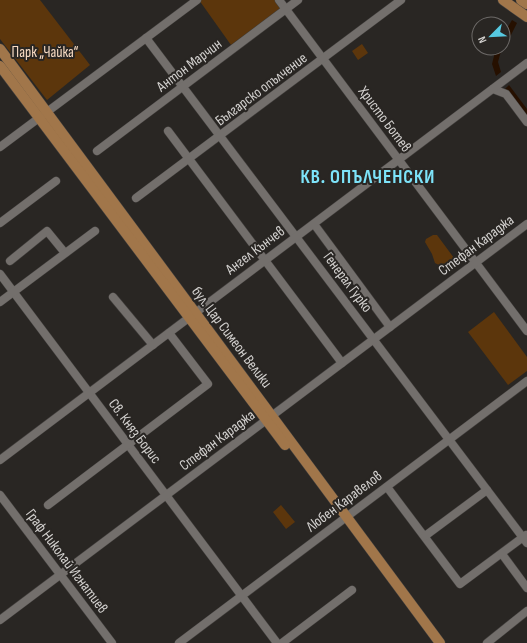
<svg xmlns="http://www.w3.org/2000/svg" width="527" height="643" font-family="'Sofia Sans Condensed',sans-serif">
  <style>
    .green { fill: #5c360c }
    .water { fill: #261000 }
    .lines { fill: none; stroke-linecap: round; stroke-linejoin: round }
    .minor-casing { stroke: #44413f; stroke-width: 9 }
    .major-casing { stroke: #44413f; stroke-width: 11 }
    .minor { stroke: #736f6c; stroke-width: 8 }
    .major { stroke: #a1764a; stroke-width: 10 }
    .labels { text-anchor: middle; stroke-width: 4; stroke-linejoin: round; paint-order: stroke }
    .park-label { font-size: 15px; fill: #f9dcc4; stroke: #292623 }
    .street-label { font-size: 15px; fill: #d3d1cf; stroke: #292623 }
    .district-label { font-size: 19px; font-weight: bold; letter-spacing: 1px; fill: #7de3f9; stroke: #292623 }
  </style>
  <rect width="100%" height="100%" fill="#292623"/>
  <!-- green -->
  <g class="green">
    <path d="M0 0H40L90 65 47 100 0 39Z"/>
    <path d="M199 0H275L281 8 231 45Z"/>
    <path d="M362 44 368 53 358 60 352 51Z"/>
    <path d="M433 235H437L454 258 449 266 443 267 435 263 432 254 425 242 426 239Z"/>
    <path d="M494 312 527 357V371L508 385 468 332Z"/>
    <path d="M281 505 295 522 286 529 273 512Z"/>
  </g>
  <!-- water -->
  <g class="water">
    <path d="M512 20 517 23 510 37 505 32Z"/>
    <path d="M496 48 501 51 498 62 501 72 496 76 492 64Z"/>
    <path d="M509 85 527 109V118L505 89Z"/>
  </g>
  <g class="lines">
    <defs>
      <g id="minor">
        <path d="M279 0 527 331"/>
        <path d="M146 38 527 543"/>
        <path d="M493 89 506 94 527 122"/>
        <path d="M168 131 342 363"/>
        <path d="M0 147 197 0"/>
        <path d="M97 151 298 0"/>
        <path d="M136 198 401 0"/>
        <path d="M0 223 56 181"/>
        <path d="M314 224 390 327"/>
        <path d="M10 261 47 231 65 253"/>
        <path d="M0 274 277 643"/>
        <path d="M113 297 153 345"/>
        <path d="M0 302 95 231"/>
        <path d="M0 460 527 63"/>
        <path d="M387 487 460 584 526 535"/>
        <path d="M0 495 112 643"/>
        <path d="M48 505 208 384 169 333"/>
        <path d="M425 536 487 490"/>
        <path d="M502 554 527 588"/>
        <path d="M0 620 527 224"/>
        <path d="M179 643 527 381"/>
        <path d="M282 643 352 590"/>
        <path d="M487 643 527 611"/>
      </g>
      <g id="major">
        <path d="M503 0 527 17"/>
        <path d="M521 0 527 4"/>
        <path d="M0 49 440 643"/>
        <path d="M0 66 285 445"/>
      </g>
    </defs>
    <!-- minor casing -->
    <use href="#minor" class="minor-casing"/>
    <!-- major casing -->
    <use href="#major" class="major-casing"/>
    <!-- minor -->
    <use href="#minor" class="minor"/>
    <!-- major -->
    <use href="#major" class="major"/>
  </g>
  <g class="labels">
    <!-- park labels -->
    <g class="park-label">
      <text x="45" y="57">Парк „Чайка“</text>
    </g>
    <!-- street labels -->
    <g class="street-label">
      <text transform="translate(189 65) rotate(-37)" y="5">Антон Марчин</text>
      <text transform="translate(261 89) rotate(-37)" y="5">Българско опълчение</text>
      <text transform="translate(385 119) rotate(53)" y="5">Христо Ботев</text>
      <text transform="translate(476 245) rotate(-37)" y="5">Стефан Караджа</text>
      <text transform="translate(255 250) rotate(-37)" y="5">Ангел Кънчев</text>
      <text transform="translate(348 282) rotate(53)" y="5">Генерал Гурко</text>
      <text transform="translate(232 337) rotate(53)" y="5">бул. Цар Симеон Велики</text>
      <text transform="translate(135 431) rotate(53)" y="5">Св. Княз Борис</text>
      <text transform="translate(217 440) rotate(-37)" y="5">Стефан Караджа</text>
      <text transform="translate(344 501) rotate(-37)" y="5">Любен Каравелов</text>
      <text transform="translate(67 561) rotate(53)" y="5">Граф Николай Игнатиев</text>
    </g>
    <!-- district labels -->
    <g class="district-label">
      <text x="368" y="183">КВ. ОПЪЛЧЕНСКИ</text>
    </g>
  </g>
  <!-- north arrow -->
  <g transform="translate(491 36) rotate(246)"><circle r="19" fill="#292623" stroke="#6d6a68"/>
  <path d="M0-3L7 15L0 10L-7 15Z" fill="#56c9e1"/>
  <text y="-6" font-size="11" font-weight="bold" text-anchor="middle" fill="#d3d1cf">N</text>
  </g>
</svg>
